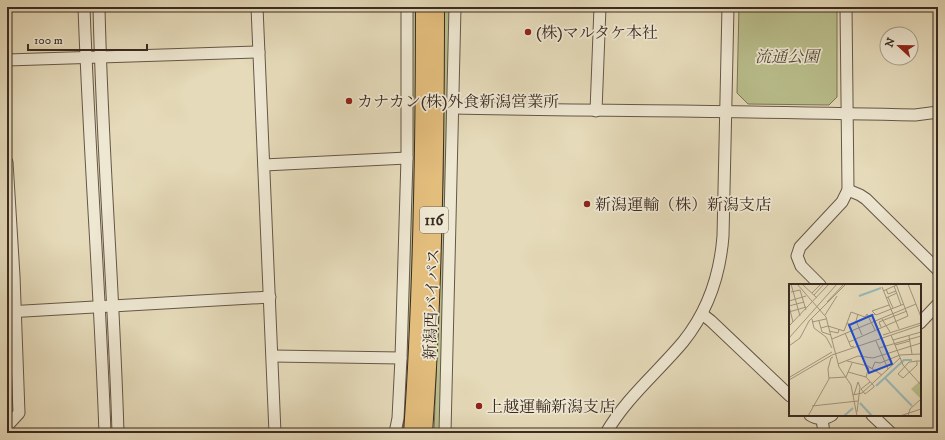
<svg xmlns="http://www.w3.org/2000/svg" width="945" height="440" font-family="'IM FELL DW Pica','Noto Serif JP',serif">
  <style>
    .green { fill: #b9be8c; stroke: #7a7456 }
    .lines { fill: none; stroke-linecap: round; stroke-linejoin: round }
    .minor-casing { stroke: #655747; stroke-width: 13 }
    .highway-casing { stroke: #3a2b21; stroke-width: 18 }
    .minor { stroke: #eee7d2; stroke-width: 11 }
    .highway { stroke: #e2bd7c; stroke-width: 16 }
    .poi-dot { fill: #8f2418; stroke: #eee7d2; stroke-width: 1.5 }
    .labels { text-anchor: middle; stroke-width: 3.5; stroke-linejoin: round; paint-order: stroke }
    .shield { fill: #eee7d2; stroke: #706356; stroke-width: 1 }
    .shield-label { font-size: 15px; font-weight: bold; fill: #3a2b21 }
    .poi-label { font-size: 16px; fill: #3a2b21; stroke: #eee7d2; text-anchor: start }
    .park-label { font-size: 16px; font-style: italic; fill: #534836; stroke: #eee7d2 }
    .street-label { font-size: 16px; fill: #3a2b21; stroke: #eee7d2 }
    .inset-river { fill: none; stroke: #99b8b8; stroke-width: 2 }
    .inset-road { fill: none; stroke: #a1947c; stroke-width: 1 }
    .view { fill: #1d4ed8; fill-opacity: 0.15; stroke: #1d4ed8; stroke-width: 2 }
    .inset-edge { fill: none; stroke: #3a2b21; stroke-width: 2 }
  </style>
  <rect width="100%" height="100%" fill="#e5dab9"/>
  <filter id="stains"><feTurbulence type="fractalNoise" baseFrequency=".005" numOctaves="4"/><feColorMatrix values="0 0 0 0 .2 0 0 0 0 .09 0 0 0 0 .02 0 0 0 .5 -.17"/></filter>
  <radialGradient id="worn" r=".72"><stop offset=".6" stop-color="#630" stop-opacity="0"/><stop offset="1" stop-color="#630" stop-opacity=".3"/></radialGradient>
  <!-- green -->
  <g class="green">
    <path d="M412 7H417V111L414 197 415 229 408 398 402 433H398Z"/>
    <path d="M444 7H451L442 433H434L443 177Z"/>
    <path d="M739 7H837V97L829 105 748 104 737 93Z"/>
  </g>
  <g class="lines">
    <defs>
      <g id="minor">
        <path d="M84 7C89 149 100 291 105 433"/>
        <path d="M99 7C102 149 114 291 118 433"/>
        <path d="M257 7 275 433"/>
        <path d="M7 60 259 52"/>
        <path d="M453 108C607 111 761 111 915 115L938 112"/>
        <path d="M596 111 600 7"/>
        <path d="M7 162 14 276 19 413 7 426"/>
        <path d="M264 165 407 158"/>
        <path d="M848 190 860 195 866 199 938 270"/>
        <path d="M820 285 801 266 797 256 800 247 842 202 848 190 846 7"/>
        <path d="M7 312 270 297"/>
        <path d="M702 314 711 321 790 396"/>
        <path d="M920 323 938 304"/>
        <path d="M273 356 401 358"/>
        <path d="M810 415C818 420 824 420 832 415"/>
        <path d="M872 415 891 433"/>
        <path d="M822 419 824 433"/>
        <path d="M395 433 398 418 401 358 407 158V7"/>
        <path d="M445 433 455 7"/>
        <path d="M606 433C626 398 657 373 683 342 708 311 720 275 723 236L728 7"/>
      </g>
      <g id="highway">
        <path d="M412 433C422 291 424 149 424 7"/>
        <path d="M424 433C434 291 436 149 436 7"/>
      </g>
    </defs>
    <!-- minor casing -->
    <use href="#minor" class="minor-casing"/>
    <!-- highway casing -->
    <use href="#highway" class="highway-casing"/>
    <!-- minor -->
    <use href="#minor" class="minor"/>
    <!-- highway -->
    <use href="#highway" class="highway"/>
  </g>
  <!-- markers -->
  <g class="poi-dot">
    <circle cx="528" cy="32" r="4"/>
    <circle cx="349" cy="101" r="4"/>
    <circle cx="587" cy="204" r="4"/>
    <circle cx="479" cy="406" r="4"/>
  </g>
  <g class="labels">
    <!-- shield labels -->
    <rect class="shield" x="420" y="207" width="28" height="26" rx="3"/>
    <g class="shield-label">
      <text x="434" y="225">116</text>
    </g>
    <!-- poi labels -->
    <g class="poi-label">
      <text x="536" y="38">(株)マルタケ本社</text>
      <text x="357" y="107">カナカン(株)外食新潟営業所</text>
      <text x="595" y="210">新潟運輸（株）新潟支店</text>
      <text x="487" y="412">上越運輸新潟支店</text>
    </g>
    <!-- park labels -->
    <g class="park-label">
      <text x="787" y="62">流通公園</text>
    </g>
    <!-- street labels -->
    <g class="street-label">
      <text transform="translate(431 304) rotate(-88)" y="6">新潟西バイパス</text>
    </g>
  </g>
  <!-- overview -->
  <g transform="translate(789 284)">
    <rect width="132" height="132" fill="#e5dab9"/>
    <path d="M132 96V114H131L122 105Z" fill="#b9be8c"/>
    <path class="inset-river" d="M70 12 92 4M96 94 123 122M87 102 115 76H123M71 119 83 132M55 132 64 124"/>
    <path class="inset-road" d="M2 0 11 32M8 0 37 33 50 83 62 101 68 132M13 0 28 14M119 0 132 33M105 2 112 21M93 3 110 45M97 5 99 10 107 7M94 7 110 0M2 8 11 6 17 26M23 9 32 0M25 11 35 0M99 13 104 24M97 14 108 9M0 17 17 12M38 18 55 0M100 21 83 27 87 31 115 20M0 22 4 38M0 22 15 18M0 28 17 23M69 30 67 37 73 51M36 31 48 12M23 35 25 44 37 53 43 64M93 35 101 48M30 37 33 48 42 51M23 38 37 35M58 39 62 28 76 33 78 30 86 46M0 42 40 0M92 43 90 38 118 27M32 44 39 42 55 47 58 39 62 41 86 30M40 47 49 49 50 46M56 49 62 63 65 62M94 51 132 39M102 51 114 81 132 101M120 52 123 70M0 54 48 0M43 55 127 20M104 56 132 48M87 57 99 85M60 58 119 32 107 0M106 61 121 57M0 62 11 54 20 37 57 0M90 64 132 52M58 77 79 82 93 91M128 77V81L114 94 109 90 120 78H121L128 77H132M49 80 69 72 84 74 132 59M80 83 77 93 85 102V103L76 110 72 105 81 98M83 85 86 78 91 79 111 71 132 70M59 88 77 93M1 93 43 68M57 93 63 79M40 94 57 93M0 96 43 71 132 41M64 111 73 109 111 74M65 111 69 98M23 122 69 117M68 128 71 103 69 98M19 132 40 95 39 85 42 74 44 73M111 132 132 125M119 132 121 125 132 115"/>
    <path class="view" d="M83 31 103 80 80 89 60 41Z"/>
    <rect width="132" height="132" class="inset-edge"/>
  </g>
  <!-- margin -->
  <rect width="945" height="440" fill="none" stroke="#e5dab9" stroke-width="24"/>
  <rect x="8" y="8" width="929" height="424" fill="none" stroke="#3a2b21" stroke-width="2"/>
  <rect x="12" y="12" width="921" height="416" fill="none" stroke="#3a2b21"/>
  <!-- north arrow -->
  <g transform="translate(899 46) rotate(292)"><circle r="19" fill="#eee7d2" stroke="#a69c8b"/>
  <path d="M0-3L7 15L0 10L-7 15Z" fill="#8f2418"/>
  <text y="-6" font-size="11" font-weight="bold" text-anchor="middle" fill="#3a2b21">N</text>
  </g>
  <!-- scale -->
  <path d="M28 44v6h119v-6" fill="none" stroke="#3a2b21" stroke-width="2"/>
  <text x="34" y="44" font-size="12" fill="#3a2b21" stroke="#eee7d2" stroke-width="3" paint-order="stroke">100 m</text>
  <rect width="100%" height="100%" filter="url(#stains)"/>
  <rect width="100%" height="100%" fill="url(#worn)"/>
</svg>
